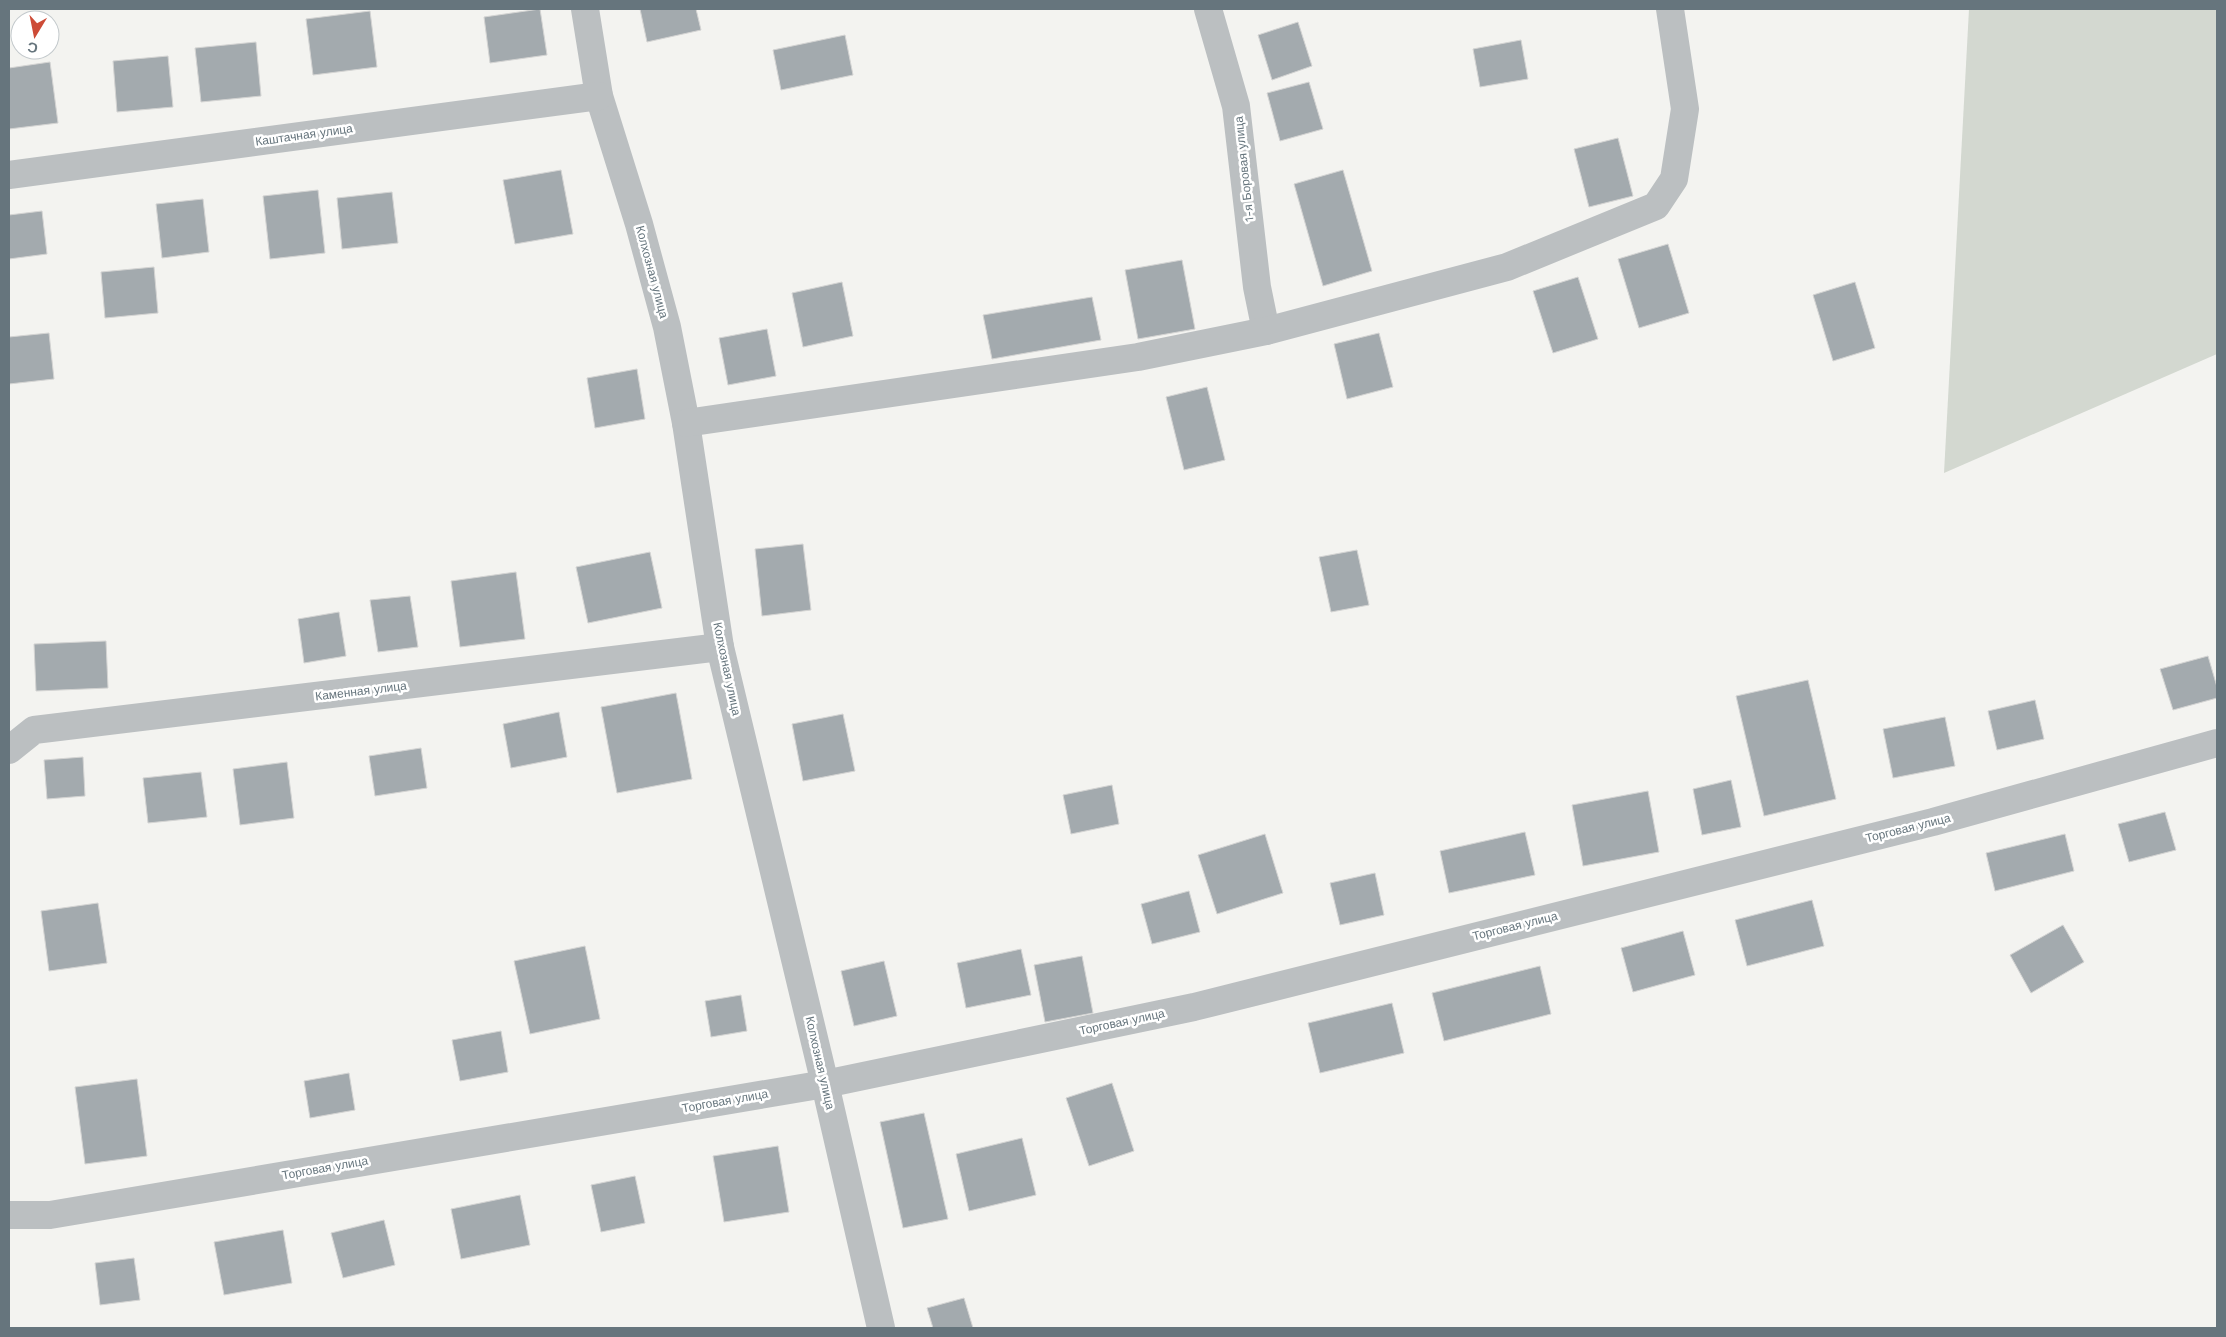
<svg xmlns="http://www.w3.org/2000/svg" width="2226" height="1337" font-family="'Work Sans',sans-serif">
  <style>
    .green { fill: #d3d8d0 }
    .building { fill: #a3aaae; stroke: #d4d4d3 }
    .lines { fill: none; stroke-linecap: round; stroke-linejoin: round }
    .street { stroke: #bbbfc1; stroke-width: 28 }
    .labels { text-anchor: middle; stroke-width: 5; stroke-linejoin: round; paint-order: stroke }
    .street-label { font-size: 12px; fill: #66757d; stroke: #fff }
  </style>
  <rect width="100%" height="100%" fill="#f3f3f0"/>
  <!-- green -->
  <path class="green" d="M1969 9H2217V354L1944 473Z"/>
  <!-- building -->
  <g class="building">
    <path d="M540 9 547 55 490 63 484 17Z"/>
    <path d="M640 9H696L701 30 647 42Z"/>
    <path d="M370 11 377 67 313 75 306 19Z"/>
    <path d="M1298 22 1312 66 1272 80 1258 35Z"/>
    <path d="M845 35 853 75 781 90 773 50Z"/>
    <path d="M1521 40 1528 79 1480 87 1473 49Z"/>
    <path d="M256 42 261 96 201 102 195 48Z"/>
    <path d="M168 56 173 107 117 112 113 61Z"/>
    <path d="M50 62 58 123 9 129V68Z"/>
    <path d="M1309 82 1323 129 1280 141 1267 93Z"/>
    <path d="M1618 138 1633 196 1589 207 1574 149Z"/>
    <path d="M561 170 573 234 515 244 503 180Z"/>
    <path d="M1343 170 1372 271 1323 286 1294 184Z"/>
    <path d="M318 190 325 253 270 259 263 196Z"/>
    <path d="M392 192 398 243 342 249 337 198Z"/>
    <path d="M203 199 209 252 162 258 156 204Z"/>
    <path d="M42 211 47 254 9 259V215Z"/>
    <path d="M1668 244 1689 313 1639 328 1618 259Z"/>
    <path d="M1182 260 1195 329 1138 339 1125 270Z"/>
    <path d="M154 267 158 313 105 318 101 272Z"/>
    <path d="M1578 277 1598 339 1553 353 1533 291Z"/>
    <path d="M842 282 853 336 803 347 792 293Z"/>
    <path d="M1855 282 1875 348 1833 361 1813 295Z"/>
    <path d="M1092 297 1101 340 992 359 983 315Z"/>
    <path d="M767 329 776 376 728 385 719 338Z"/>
    <path d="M49 333 54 379 9 384V337Z"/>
    <path d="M1379 333 1393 387 1347 399 1334 344Z"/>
    <path d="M637 369 645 419 595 428 587 378Z"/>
    <path d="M1207 387 1225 460 1184 470 1166 397Z"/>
    <path d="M803 544 811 610 762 616 755 549Z"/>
    <path d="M1357 550 1369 605 1331 612 1319 557Z"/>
    <path d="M650 552 662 608 588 623 576 567Z"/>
    <path d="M516 572 525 639 460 647 451 581Z"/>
    <path d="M410 596 418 647 378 652 370 600Z"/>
    <path d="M339 612 346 656 304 663 298 619Z"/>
    <path d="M106 641 108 688 36 691 34 644Z"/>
    <path d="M2208 656 2217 687V698L2173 710 2160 669Z"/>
    <path d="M1808 680 1836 799 1764 816 1736 696Z"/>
    <path d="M676 693 692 779 617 793 601 707Z"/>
    <path d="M2035 700 2044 739 1997 750 1988 711Z"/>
    <path d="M559 712 567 757 511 768 503 724Z"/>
    <path d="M843 714 855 771 803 781 792 724Z"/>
    <path d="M1945 717 1955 766 1893 778 1883 729Z"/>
    <path d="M421 748 427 788 375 796 369 756Z"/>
    <path d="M83 757 85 796 47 799 44 760Z"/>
    <path d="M287 762 294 818 240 825 233 769Z"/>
    <path d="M201 772 207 817 148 823 143 778Z"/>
    <path d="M1731 780 1741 827 1702 835 1693 789Z"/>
    <path d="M1112 785 1119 824 1071 834 1063 795Z"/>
    <path d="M1648 791 1659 852 1583 866 1572 805Z"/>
    <path d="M2165 812 2176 850 2129 862 2118 824Z"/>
    <path d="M1525 832 1535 875 1449 893 1440 851Z"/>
    <path d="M1265 834 1283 893 1217 914 1198 855Z"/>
    <path d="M2065 834 2074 871 1995 891 1986 853Z"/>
    <path d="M1375 873 1384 915 1340 925 1330 883Z"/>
    <path d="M1189 891 1200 932 1152 944 1141 904Z"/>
    <path d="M1812 900 1824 946 1747 966 1735 920Z"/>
    <path d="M98 903 107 963 49 971 41 911Z"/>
    <path d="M2063 925 2084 962 2031 993 2010 955Z"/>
    <path d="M1683 931 1695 975 1633 992 1621 948Z"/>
    <path d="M585 946 600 1019 530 1034 514 961Z"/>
    <path d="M1021 949 1031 995 966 1008 957 963Z"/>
    <path d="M1082 956 1093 1013 1045 1022 1034 965Z"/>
    <path d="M884 961 897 1016 854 1026 841 971Z"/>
    <path d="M1540 966 1551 1014 1444 1041 1432 993Z"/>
    <path d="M741 995 747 1031 711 1037 705 1001Z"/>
    <path d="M1392 1003 1404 1053 1320 1073 1308 1023Z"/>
    <path d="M501 1031 508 1072 460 1081 452 1040Z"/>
    <path d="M349 1073 355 1110 310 1118 304 1081Z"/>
    <path d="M137 1079 147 1156 85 1164 75 1087Z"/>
    <path d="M1112 1083 1134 1151 1089 1166 1066 1098Z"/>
    <path d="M924 1113 948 1219 903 1228 880 1122Z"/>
    <path d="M1022 1138 1036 1195 969 1211 956 1154Z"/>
    <path d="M778 1146 789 1212 724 1222 713 1156Z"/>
    <path d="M635 1176 645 1223 601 1232 591 1185Z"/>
    <path d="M520 1195 530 1245 461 1259 451 1209Z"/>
    <path d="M384 1220 395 1265 343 1278 331 1233Z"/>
    <path d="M283 1230 292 1283 224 1295 214 1242Z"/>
    <path d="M134 1258 140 1300 100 1305 95 1263Z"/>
    <path d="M964 1298 973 1328H933L927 1308Z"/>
  </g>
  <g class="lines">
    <!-- street -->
    <g class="street">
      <path d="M585 9 599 96 639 224 667 327 686 423 720 647 825 1084 881 1328"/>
      <path d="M1208 9 1236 106 1257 287 1266 331"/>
      <path d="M9 175 599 96"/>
      <path d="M686 423 1138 357 1266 331 1507 267 1656 206 1674 179 1685 109 1670 9"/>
      <path d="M9 750 34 730 720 647"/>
      <path d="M9 1215H50L825 1084 1194 1007 1933 822 2217 743"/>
    </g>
  </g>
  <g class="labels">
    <!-- street labels -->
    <g class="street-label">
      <text transform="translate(304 135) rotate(-8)" y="4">Каштачная улица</text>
      <text transform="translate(1244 169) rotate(-96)" y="4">1-я Боровая улица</text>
      <text transform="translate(652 272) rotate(75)" y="4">Колхозная улица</text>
      <text transform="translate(727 669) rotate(78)" y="4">Колхозная улица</text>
      <text transform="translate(361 691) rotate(-7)" y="4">Каменная улица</text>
      <text transform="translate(1908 828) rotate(-14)" y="4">Торговая улица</text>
      <text transform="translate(1515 926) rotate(-14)" y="4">Торговая улица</text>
      <text transform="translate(1122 1022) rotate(-12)" y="4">Торговая улица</text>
      <text transform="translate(820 1063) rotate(77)" y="4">Колхозная улица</text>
      <text transform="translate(725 1101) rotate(-10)" y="4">Торговая улица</text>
      <text transform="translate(325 1168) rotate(-10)" y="4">Торговая улица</text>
    </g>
  </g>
  <!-- border -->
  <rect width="2226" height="1337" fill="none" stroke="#66757d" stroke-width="20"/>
  <!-- north arrow -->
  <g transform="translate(35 35) rotate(190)"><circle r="24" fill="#ffffff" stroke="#c2c8cb"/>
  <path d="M0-4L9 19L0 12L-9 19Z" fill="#cd4b37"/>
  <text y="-8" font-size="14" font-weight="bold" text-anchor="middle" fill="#66757d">С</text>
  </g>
</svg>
